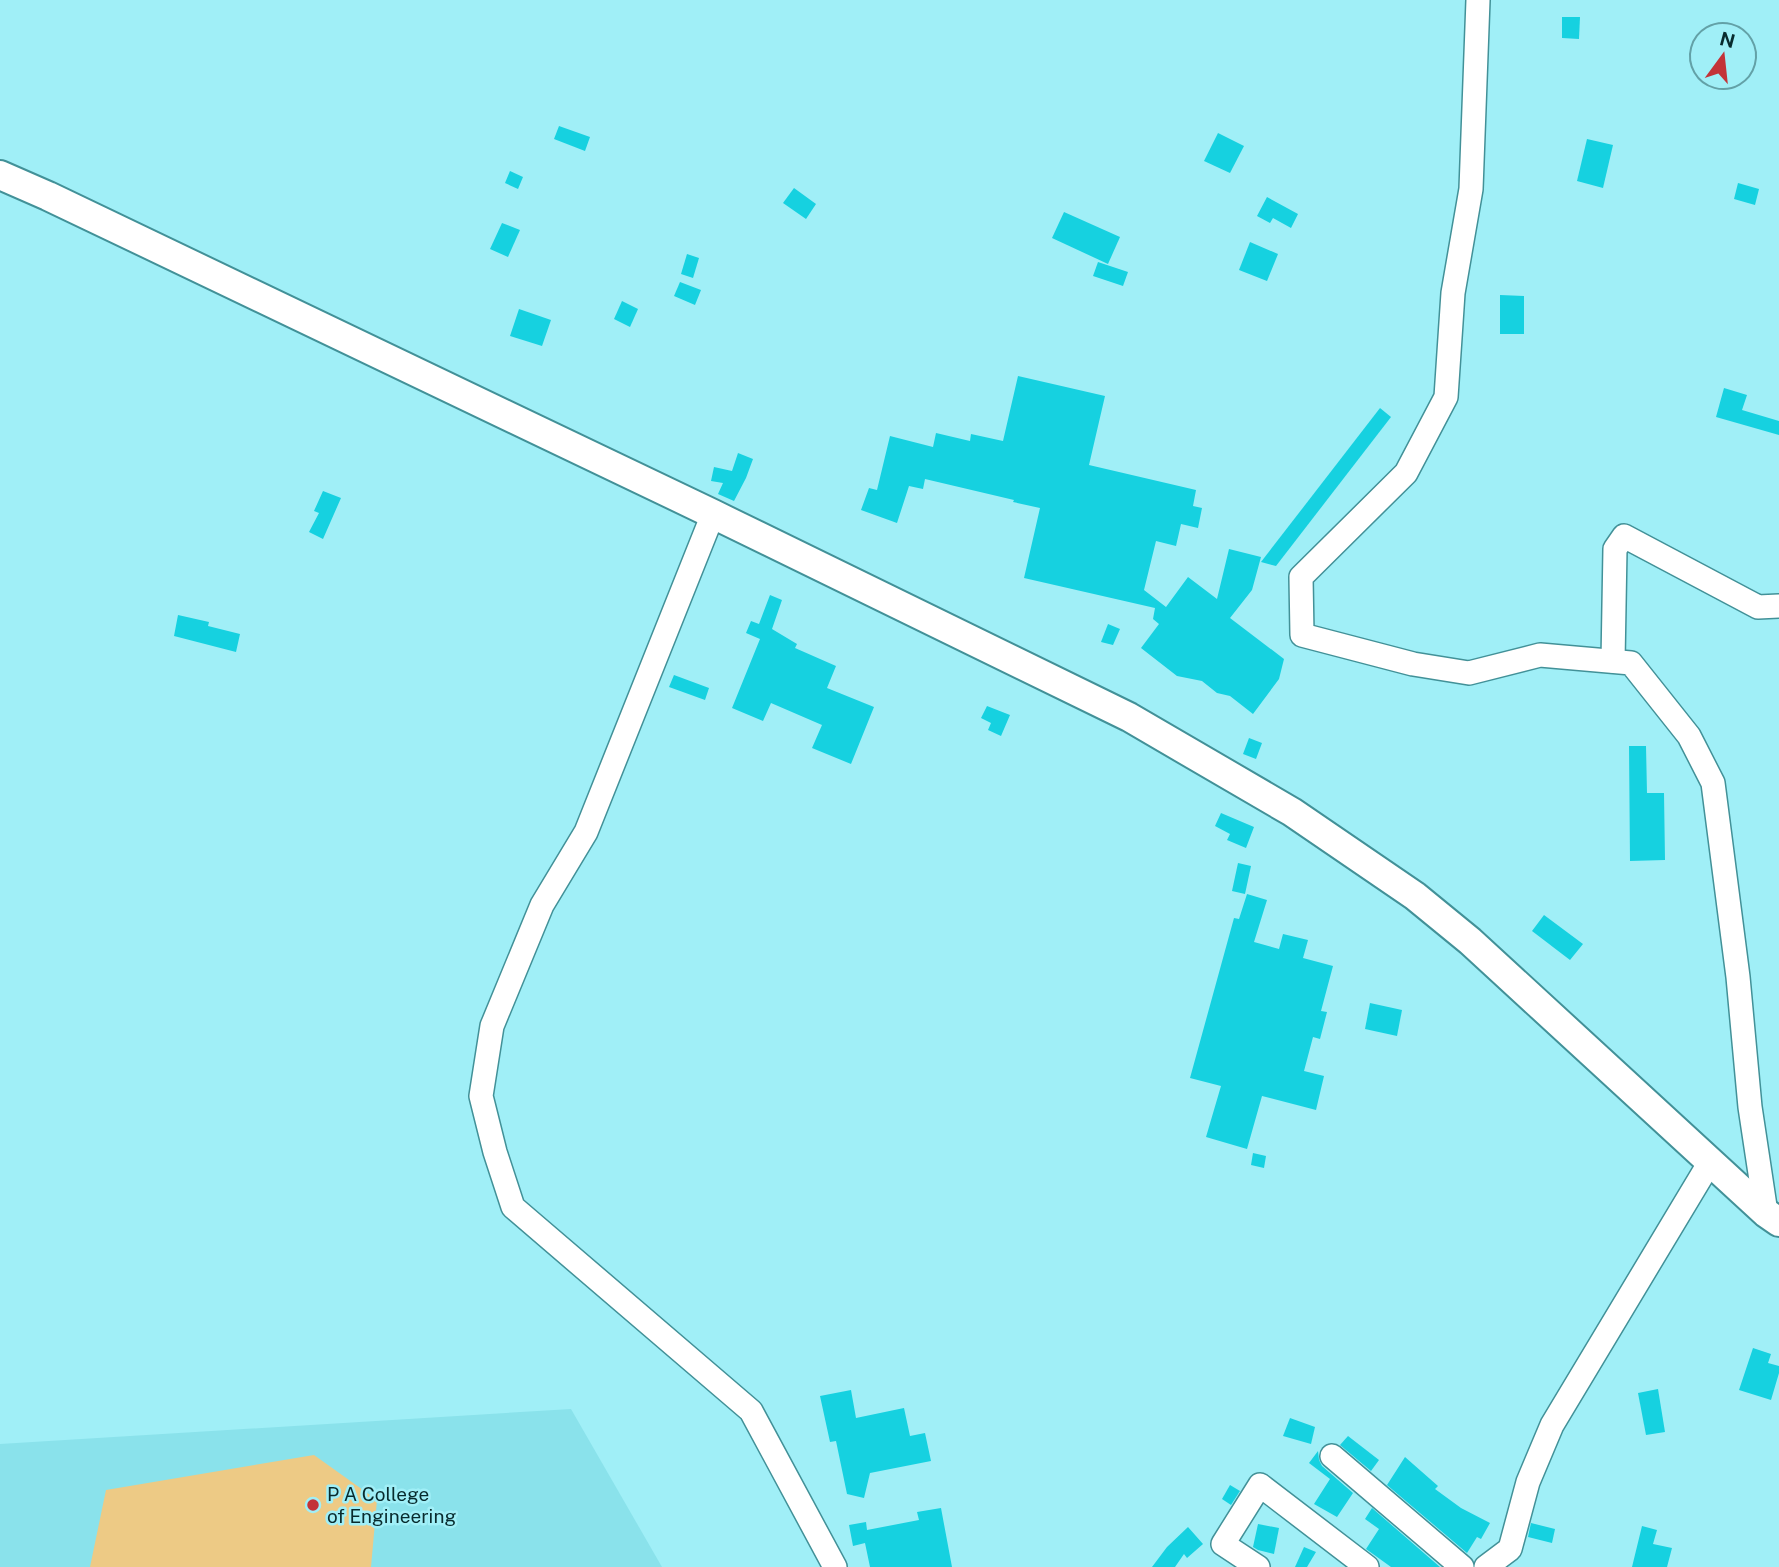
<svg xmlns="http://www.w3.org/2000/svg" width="1779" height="1567" font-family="'Public Sans',sans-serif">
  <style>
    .built { fill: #8ae2eb }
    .green { fill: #edca85 }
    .building { fill: #16d1e0 }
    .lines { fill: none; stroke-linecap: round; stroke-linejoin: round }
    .minor-casing { stroke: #429198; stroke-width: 26 }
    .major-casing { stroke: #429198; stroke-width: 32 }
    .minor { stroke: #fff; stroke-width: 23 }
    .major { stroke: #fff; stroke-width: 28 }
    .poi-dot { fill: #c33338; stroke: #a0eff7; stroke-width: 2.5 }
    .labels { text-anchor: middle; stroke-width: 5; stroke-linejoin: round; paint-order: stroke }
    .poi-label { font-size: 19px; fill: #082b2e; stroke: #a0eff7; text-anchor: start }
  </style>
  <rect width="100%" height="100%" fill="#a0eff7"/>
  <!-- built -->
  <path class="built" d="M571 1409 662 1567H0V1444Z"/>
  <!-- green -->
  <path class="green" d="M314 1455 377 1500 371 1567H90L106 1490Z"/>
  <!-- building -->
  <g class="building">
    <path d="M1562 17H1580L1579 39 1562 38Z"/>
    <path d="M559 126 590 137 585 151 554 139Z"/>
    <path d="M1218 133 1244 146 1230 173 1204 161Z"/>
    <path d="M1587 139 1613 145 1603 188 1577 181Z"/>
    <path d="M510 171 523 177 518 189 505 183Z"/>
    <path d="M1738 183 1759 189 1755 205 1734 199Z"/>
    <path d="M794 188 816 204 806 219 783 203Z"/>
    <path d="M1267 197 1298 214 1291 228 1273 218 1270 223 1257 216Z"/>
    <path d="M1064 212 1120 237 1108 264 1052 238Z"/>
    <path d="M502 223 520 230 508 257 490 249Z"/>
    <path d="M1250 242 1278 254 1267 281 1239 270Z"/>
    <path d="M687 254 699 258 693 278 681 274Z"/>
    <path d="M1098 262 1128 272 1123 286 1093 276Z"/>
    <path d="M680 282 701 290 695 305 674 296Z"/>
    <path d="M1500 295 1524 296V334H1500Z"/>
    <path d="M622 301 638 309 630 327 614 319Z"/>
    <path d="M519 309 551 320 542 346 510 336Z"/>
    <path d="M1018 376 1105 396 1089 465 1196 490 1193 506 1202 508 1198 528 1181 524 1176 546 1156 541 1144 590 1166 607 1188 577 1217 599 1229 549 1261 557 1252 590 1230 618 1284 659 1279 679 1253 714 1230 696 1217 693 1202 681 1177 676 1141 648 1159 624 1153 619 1155 608 1024 578 1040 508 1013 502 1014 500 925 479 923 489 909 486 897 523 861 510 869 488 877 490 890 436 933 447 936 433 970 441 971 434 1003 441Z"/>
    <path d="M1724 388 1747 395 1742 410 1779 421V435L1716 417Z"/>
    <path d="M1380 408 1391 417 1276 566 1261 562Z"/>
    <path d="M738 453 753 459 746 478 734 501 718 494 723 483 711 481 714 467 732 471Z"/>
    <path d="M323 491 341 498 323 539 309 532 319 513 314 511Z"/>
    <path d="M770 595 782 600 772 629 797 644 795 648 836 666 827 688 874 707 851 764 812 748 822 725 771 703 763 721 732 708 760 639 746 633 751 621 759 624Z"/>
    <path d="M178 615 209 622 208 626 240 634 236 652 174 636Z"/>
    <path d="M1108 624 1120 629 1113 645 1101 642Z"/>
    <path d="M674 675 709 688 705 700 669 687Z"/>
    <path d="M987 706 1010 715 1001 736 988 730 991 723 981 718Z"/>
    <path d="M1249 738 1262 743 1256 759 1243 754Z"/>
    <path d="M1629 746H1646L1647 793H1664L1665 860 1630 861Z"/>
    <path d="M1221 813 1254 827 1246 848 1227 840 1230 834 1215 826Z"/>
    <path d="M1238 863 1251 866 1245 894 1232 891Z"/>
    <path d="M1247 894 1267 900 1254 942 1279 949 1283 934 1308 940 1303 958 1333 966 1321 1011 1327 1012 1320 1039 1313 1037 1304 1071 1324 1076 1316 1110 1262 1096 1247 1149 1206 1137 1221 1086 1190 1078 1234 918 1239 919Z"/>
    <path d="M1544 915 1583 944 1570 960 1532 931Z"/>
    <path d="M1370 1003 1402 1010 1397 1036 1365 1029Z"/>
    <path d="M1253 1153 1266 1156 1264 1168 1251 1165Z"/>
    <path d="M1753 1348 1771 1354 1768 1363 1779 1366V1373L1771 1400 1739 1390Z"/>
    <path d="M1658 1389 1665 1432 1646 1435 1638 1393Z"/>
    <path d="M851 1390 856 1418 904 1408 910 1436 925 1433 931 1461 870 1473 864 1498 847 1494 836 1441 830 1442 820 1396Z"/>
    <path d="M1290 1418 1315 1427 1311 1444 1283 1436Z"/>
    <path d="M1348 1436 1379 1460 1371 1471 1340 1445Z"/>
    <path d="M1318 1451 1319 1460 1322 1466 1353 1493 1337 1517 1314 1504 1330 1479 1309 1463Z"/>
    <path d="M1405 1457 1438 1486 1435 1489 1461 1508 1490 1523 1481 1539 1477 1537 1467 1553 1387 1485Z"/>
    <path d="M1230 1485 1240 1491 1231 1505 1222 1499Z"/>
    <path d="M941 1508 952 1567H870L865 1543 853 1546 849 1525 866 1522 867 1530 919 1520 917 1512Z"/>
    <path d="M1372 1508 1440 1567H1391L1366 1549 1379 1529 1365 1519Z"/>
    <path d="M1531 1523 1555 1529 1552 1543 1528 1537Z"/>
    <path d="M1258 1524 1279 1528 1274 1554 1258 1550 1253 1547Z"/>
    <path d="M1642 1526 1657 1530 1653 1544 1672 1548 1667 1567H1632Z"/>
    <path d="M1188 1527 1203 1544 1187 1558 1184 1554 1175 1567H1152L1167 1547Z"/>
    <path d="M1304 1547 1316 1552 1307 1567H1295Z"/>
  </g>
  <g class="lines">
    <defs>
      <g id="minor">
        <path d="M1478 0 1471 189 1453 293 1446 397 1406 473 1301 577 1302 635 1413 664 1469 673 1540 655 1631 663 1689 736 1713 783 1738 977 1750 1107 1766 1213"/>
        <path d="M713 514 586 832 542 905 492 1026 481 1096 495 1152 513 1207 751 1411 835 1567"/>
        <path d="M1613 661 1615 549 1624 536 1758 607 1779 606"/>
        <path d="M1332 1456 1462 1567"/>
        <path d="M1258 1567 1223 1544 1260 1485 1367 1567"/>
        <path d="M1486 1567 1510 1549 1528 1482 1552 1425 1710 1162"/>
      </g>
      <path id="major" d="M0 175 48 196 713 514 1129 717 1292 812 1415 896 1470 941 1766 1213 1779 1222"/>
    </defs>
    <!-- minor casing -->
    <use href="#minor" class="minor-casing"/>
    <!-- major casing -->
    <use href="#major" class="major-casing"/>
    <!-- minor -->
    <use href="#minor" class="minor"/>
    <!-- major -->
    <use href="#major" class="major"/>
  </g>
  <!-- markers -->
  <circle class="poi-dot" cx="313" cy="1505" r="7"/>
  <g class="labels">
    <!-- poi labels -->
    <g class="poi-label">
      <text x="327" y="1501">P A College<tspan x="327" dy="22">of Engineering</tspan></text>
    </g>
  </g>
  <!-- north arrow -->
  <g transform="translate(1723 56) rotate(15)"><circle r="33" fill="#a0eff7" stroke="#63a1a7" stroke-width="2"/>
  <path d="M0-5L12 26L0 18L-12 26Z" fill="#c33338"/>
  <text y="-10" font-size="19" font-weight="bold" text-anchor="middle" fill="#082b2e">N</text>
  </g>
</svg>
